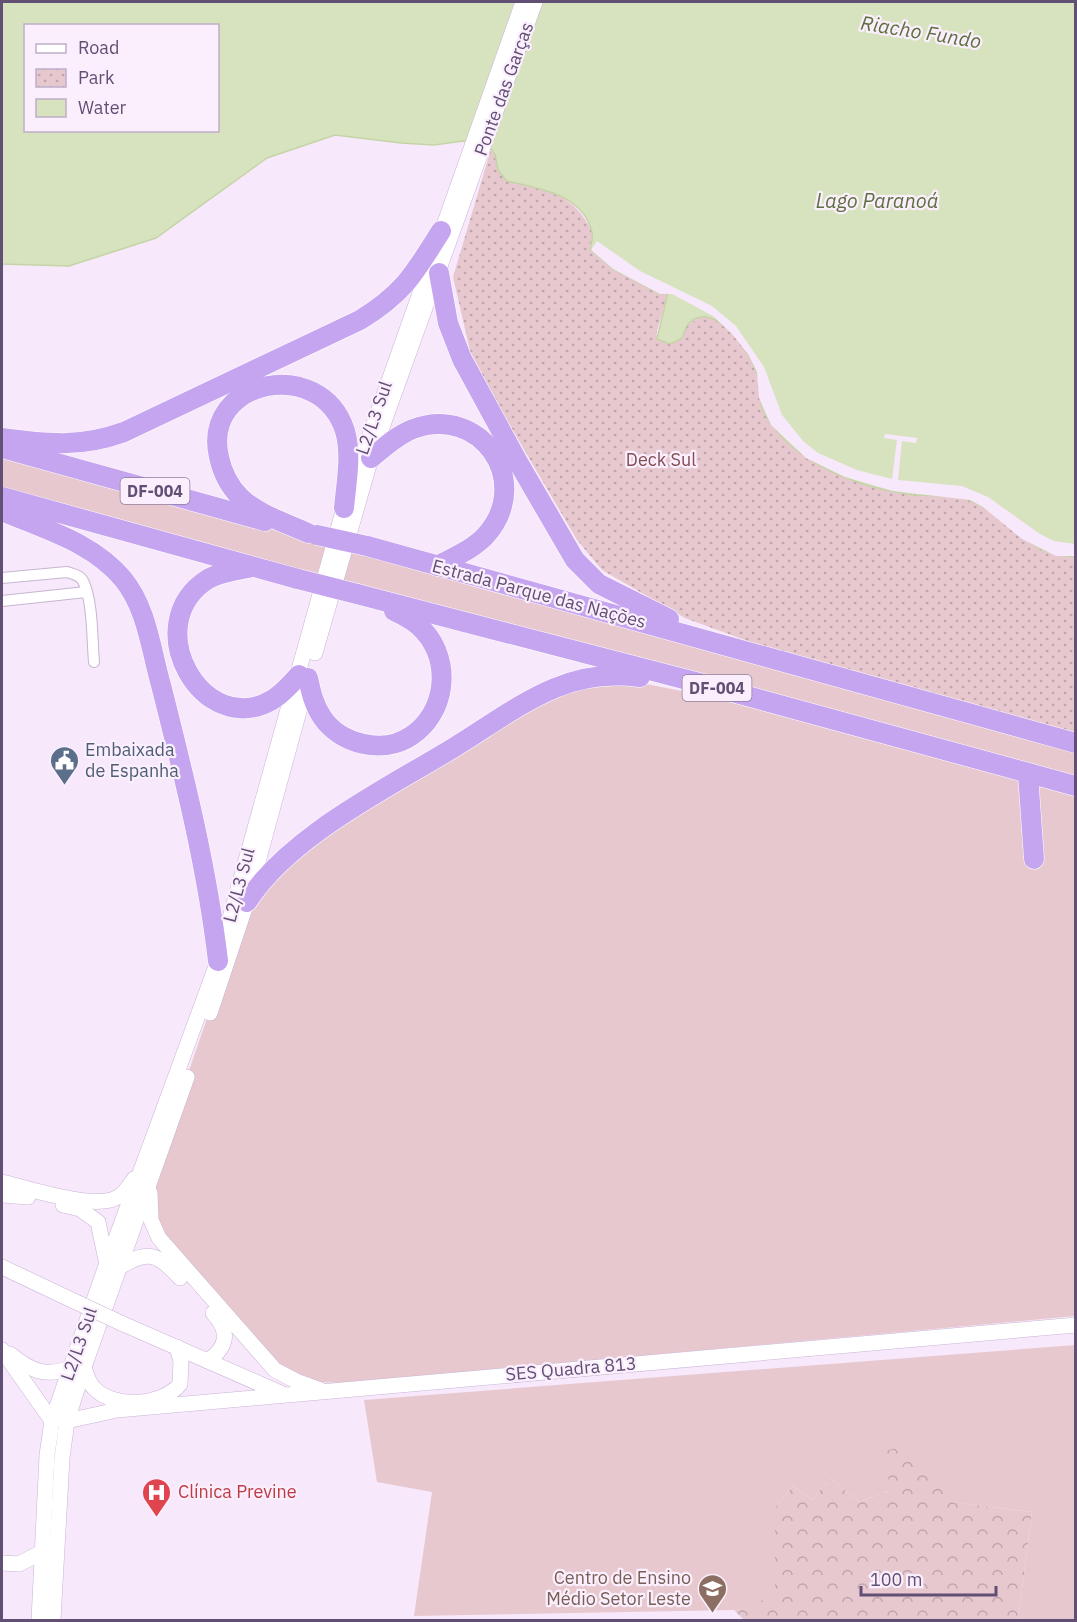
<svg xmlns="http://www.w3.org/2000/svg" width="1077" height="1622" font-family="'IBM Plex Sans',sans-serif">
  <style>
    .grass { fill: #e8c8cf }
    .forest { fill: url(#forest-crowns) }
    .park { fill: url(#park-dots) }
    .water { fill: #d7e3bf; stroke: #c5d4a6; stroke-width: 1.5; fill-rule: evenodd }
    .pier { fill: #f7e9fb }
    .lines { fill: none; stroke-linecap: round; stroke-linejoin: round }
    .street-casing { stroke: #c7b5d1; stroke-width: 12 }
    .secondary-casing { stroke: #c9b4d6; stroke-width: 16 }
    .highway-casing { stroke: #fff; stroke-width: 21 }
    .street { stroke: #fff; stroke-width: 10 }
    .secondary { stroke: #fff; stroke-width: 15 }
    .highway { stroke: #c6a5f0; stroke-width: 20 }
    .secondary-bridge-casing { stroke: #c9b4d6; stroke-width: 16; stroke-linecap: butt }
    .highway-bridge-casing { stroke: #fff; stroke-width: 21; stroke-linecap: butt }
    .secondary-bridge { stroke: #fff; stroke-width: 15 }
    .highway-bridge { stroke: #c6a5f0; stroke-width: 20 }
    .labels { text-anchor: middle; stroke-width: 4.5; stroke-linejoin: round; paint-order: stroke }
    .shield { fill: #fbeffe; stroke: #907f9d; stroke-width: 1.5 }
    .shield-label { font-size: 16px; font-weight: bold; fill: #624f74 }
    .street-label { font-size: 18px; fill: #624f74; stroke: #fbeffe }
    .park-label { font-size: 18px; fill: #844d53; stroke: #fbeffe }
    .service-label { font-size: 18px; fill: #4e5e75; stroke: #fbeffe; text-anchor: start }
    .health-label { font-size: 18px; fill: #be3a42; stroke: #fbeffe; text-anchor: start }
    .education-label { font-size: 18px; fill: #785e54; stroke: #fbeffe; text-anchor: end }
    .water-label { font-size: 20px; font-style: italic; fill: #5f7040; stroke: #fbeffe }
  </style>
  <defs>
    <pattern id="forest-crowns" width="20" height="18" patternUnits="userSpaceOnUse" patternTransform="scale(1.5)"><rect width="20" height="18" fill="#e8c8cf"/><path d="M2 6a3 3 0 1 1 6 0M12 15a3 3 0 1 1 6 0" fill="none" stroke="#bfa5ad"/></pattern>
    <pattern id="park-dots" width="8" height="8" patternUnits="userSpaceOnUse" patternTransform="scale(1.5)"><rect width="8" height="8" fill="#e8c8cf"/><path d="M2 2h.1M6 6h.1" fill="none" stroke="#bfa5ad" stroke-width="1.8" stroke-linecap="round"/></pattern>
  </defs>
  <rect width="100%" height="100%" fill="#f7e9fb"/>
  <!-- grass -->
  <g class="grass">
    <path d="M2 455 1075 749V777L2 489Z"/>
    <path d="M630 681 708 696 1075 796V1316L343 1383 316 1382 280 1366 160 1237 152 1178 247 902 274 866 554 688Z"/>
    <path d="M1075 1345V1620H1018L1032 1512 950 1502 911 1444 891 1490 859 1502 830 1478 812 1500 793 1486 775 1508V1597L734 1610 414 1616 432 1492 377 1482 364 1400Z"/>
  </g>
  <!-- forest -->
  <path class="forest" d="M911 1444 951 1502 1032 1512 1018 1620H744L734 1610 775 1596V1508L793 1486 812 1500 830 1478 859 1502 891 1490 882 1452Z"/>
  <!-- park -->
  <path class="park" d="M491 149C499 159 497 170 507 181 548 191 572 191 593 233L590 247 668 293 656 335C665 333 675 332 683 328 692 324 702 310 715 318 732 329 757 359 759 380 761 402 764 418 780 434 810 467 866 490 910 494 934 496 961 494 982 506 1014 524 1034 559 1075 556V733L761 646 685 618 602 570 577 540 495 400 470 351 453 277Z"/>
  <!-- water -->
  <path class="water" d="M2 2H1075V556C1032 559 1010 519 974 502 954 493 928 497 907 494 861 487 813 469 781 436 774 428 767 419 763 410 758 397 761 386 757 374 750 351 715 299 689 323 684 328 685 334 681 339L670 344 657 339 668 293 660 294 613 269 591 250C590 244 594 237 592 232 583 194 538 188 507 181L498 170 495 154 491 149 463 141 434 145 401 143 335 135 267 158 156 238 69 266 2 264ZM26 26H218V130H26Z"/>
  <!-- pier -->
  <path class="pier" d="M597 241 640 271 712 306 736 326 764 367 782 415 803 441 818 453 857 470 892 479 897 440 884 438 885 434 917 438 916 443 902 441 898 480 962 486 988 497 1040 534 1054 541 1075 544V556H1056L1022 539 983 507 970 500 893 491 845 477 806 458 771 425 759 398 757 372 748 354 732 334 713 316 672 294H660L613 269 591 250Z"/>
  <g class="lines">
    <defs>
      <g id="street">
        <path d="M2 578 67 572C73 574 80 575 83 581 93 600 92 640 94 662"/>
        <path d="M2 601 86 592"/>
      </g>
      <g id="secondary">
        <path d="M315 653 371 458 535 2"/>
        <path d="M210 1013 247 902 304 693"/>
        <path d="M2 1182C27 1188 96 1211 118 1197 125 1193 129 1186 134 1179"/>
        <path d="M150 1193 151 1220 159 1238 275 1370 296 1381 321 1390"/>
        <path d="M2 1195 28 1197"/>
        <path d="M63 1205 80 1209 98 1222 106 1260"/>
        <path d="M2 1267 76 1302"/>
        <path d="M120 1267C149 1249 158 1254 180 1278"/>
        <path d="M121 1323 283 1394"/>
        <path d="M2 1350 52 1421"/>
        <path d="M10 1354C31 1371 46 1378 72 1367"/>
        <path d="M208 1361C228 1346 230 1332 213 1313"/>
        <path d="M84 1367C86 1374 88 1382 94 1388 113 1409 163 1406 180 1384L181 1361 177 1347"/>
        <path d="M67 1421 117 1410 1076 1325"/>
        <path d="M2 1563 19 1564 42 1552"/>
        <path d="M39 1620 47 1455 52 1421 107 1263 218 961 344 508 523 2"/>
        <path d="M53 1620 62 1458 67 1421 84 1367 187 1077"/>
      </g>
      <g id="highway">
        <path d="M439 273 448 323 462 359 518 462 575 560 599 584 669 619"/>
        <path d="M2 438C47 444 80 448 124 432L360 320C404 293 414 274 441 231"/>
        <path d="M2 448 265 521"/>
        <path d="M371 458C384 448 397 435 413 429 480 404 533 480 487 534 474 549 454 557 437 566"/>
        <path d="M2 497 298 579"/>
        <path d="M2 511C43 529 93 542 123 579 147 608 151 650 161 685 184 776 207 867 218 961"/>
        <path d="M308 533C286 523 257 514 240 497 229 486 222 471 219 457 201 379 321 355 345 431 352 455 346 484 344 508"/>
        <path d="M367 546 1076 743"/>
        <path d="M252 567C239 570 220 572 208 579 137 624 203 740 272 700 282 694 291 684 299 675"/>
        <path d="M357 594 703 684 1076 786"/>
        <path d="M308 678C311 692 314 705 322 717 340 744 383 755 411 736 446 713 452 662 424 631 416 622 405 616 394 611"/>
        <path d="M1028 774 1034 859"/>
        <path d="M247 902C289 836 386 789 453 748 486 728 519 703 555 688 583 676 610 673 640 677"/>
      </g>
    </defs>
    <!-- street casing -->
    <use href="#street" class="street-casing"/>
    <!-- secondary casing -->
    <use href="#secondary" class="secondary-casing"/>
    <!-- highway casing -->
    <use href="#highway" class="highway-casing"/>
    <!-- street -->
    <use href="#street" class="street"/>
    <!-- secondary -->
    <use href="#secondary" class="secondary"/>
    <!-- highway -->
    <use href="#highway" class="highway"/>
    <defs>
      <path id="secondary-bridge" d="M76 1302 121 1323"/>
      <g id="highway-bridge">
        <path d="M317 535 367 546"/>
        <path d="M298 579 357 594"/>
      </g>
    </defs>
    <!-- secondary-bridge casing -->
    <use href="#secondary-bridge" class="secondary-bridge-casing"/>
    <!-- highway-bridge casing -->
    <use href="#highway-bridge" class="highway-bridge-casing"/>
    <!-- secondary-bridge -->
    <use href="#secondary-bridge" class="secondary-bridge"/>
    <!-- highway-bridge -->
    <use href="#highway-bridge" class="highway-bridge"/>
  </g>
  <!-- icons -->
  <defs>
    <symbol id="civic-pin" viewBox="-11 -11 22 30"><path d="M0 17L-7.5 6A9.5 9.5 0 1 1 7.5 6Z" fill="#5c6f8a" stroke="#fbeffe"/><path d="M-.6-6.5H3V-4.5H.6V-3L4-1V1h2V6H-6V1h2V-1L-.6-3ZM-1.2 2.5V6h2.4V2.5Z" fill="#fff"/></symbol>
    <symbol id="hospital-pin" viewBox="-11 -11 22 30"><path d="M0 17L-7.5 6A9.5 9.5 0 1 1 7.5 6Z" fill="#e0444e" stroke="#fbeffe"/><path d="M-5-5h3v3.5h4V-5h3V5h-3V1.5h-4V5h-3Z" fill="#fff"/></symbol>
    <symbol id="university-pin" viewBox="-11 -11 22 30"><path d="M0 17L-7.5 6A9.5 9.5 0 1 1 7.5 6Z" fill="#8d6e63" stroke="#fbeffe"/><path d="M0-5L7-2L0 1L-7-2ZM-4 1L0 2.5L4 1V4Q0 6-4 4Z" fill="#fff"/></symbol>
  </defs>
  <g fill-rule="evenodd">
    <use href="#civic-pin" x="48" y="744" width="33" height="45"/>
    <use href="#hospital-pin" x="140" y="1476" width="33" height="45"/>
    <use href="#university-pin" x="696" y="1572" width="33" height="45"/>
  </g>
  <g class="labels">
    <!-- shield labels -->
    <g class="shield">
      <rect x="120.5" y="478" width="69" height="26" rx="4.5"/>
      <rect x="682.5" y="675" width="69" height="26" rx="4.5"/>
    </g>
    <g class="shield-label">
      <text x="155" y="497">DF-004</text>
      <text x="717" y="694">DF-004</text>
    </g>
    <!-- street labels -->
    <g class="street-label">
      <text transform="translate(504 89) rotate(-70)" y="6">Ponte das Garças</text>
      <text transform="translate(374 418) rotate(-71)" y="6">L2/L3 Sul</text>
      <text transform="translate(539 594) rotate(15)" y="6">Estrada Parque das Nações</text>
      <text transform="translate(239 885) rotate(-75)" y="6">L2/L3 Sul</text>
      <text transform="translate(79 1344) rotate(-71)" y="6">L2/L3 Sul</text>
      <text transform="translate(571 1369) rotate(-5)" y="6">SES Quadra 813</text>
    </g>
    <!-- park labels -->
    <g class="park-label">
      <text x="661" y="466">Deck Sul</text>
    </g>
    <!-- service labels -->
    <g class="service-label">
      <text x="85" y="756">Embaixada<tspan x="85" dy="21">de Espanha</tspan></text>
    </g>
    <!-- health labels -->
    <g class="health-label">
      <text x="178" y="1498">Clínica Previne</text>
    </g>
    <!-- education labels -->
    <g class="education-label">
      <text x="691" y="1584">Centro de Ensino<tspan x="691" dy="21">Médio Setor Leste</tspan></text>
    </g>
    <!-- water labels -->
    <g class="water-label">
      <text transform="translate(921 32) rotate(9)" y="7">Riacho Fundo</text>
      <text x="877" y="208">Lago Paranoá</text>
    </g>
  </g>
  <!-- border -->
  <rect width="1077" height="1622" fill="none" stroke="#624f74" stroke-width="6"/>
  <!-- legend -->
  <rect x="24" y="24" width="195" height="108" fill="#fbeffe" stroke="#beafc7" stroke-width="1.5"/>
  <rect x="36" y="44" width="30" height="9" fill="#ffffff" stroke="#beafc7" stroke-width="1.5"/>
  <text x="78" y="54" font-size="18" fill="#624f74">Road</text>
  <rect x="36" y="69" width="30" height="18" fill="url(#park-dots)" stroke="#beafc7" stroke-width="1.5"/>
  <text x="78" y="84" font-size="18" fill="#624f74">Park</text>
  <rect x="36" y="99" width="30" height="18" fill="#d7e3bf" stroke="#beafc7" stroke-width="1.5"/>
  <text x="78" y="114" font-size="18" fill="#624f74">Water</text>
  <!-- scale -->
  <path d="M861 1586v9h135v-9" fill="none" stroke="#624f74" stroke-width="3"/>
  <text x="870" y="1586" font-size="18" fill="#624f74" stroke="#fbeffe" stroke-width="4.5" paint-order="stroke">100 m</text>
</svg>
